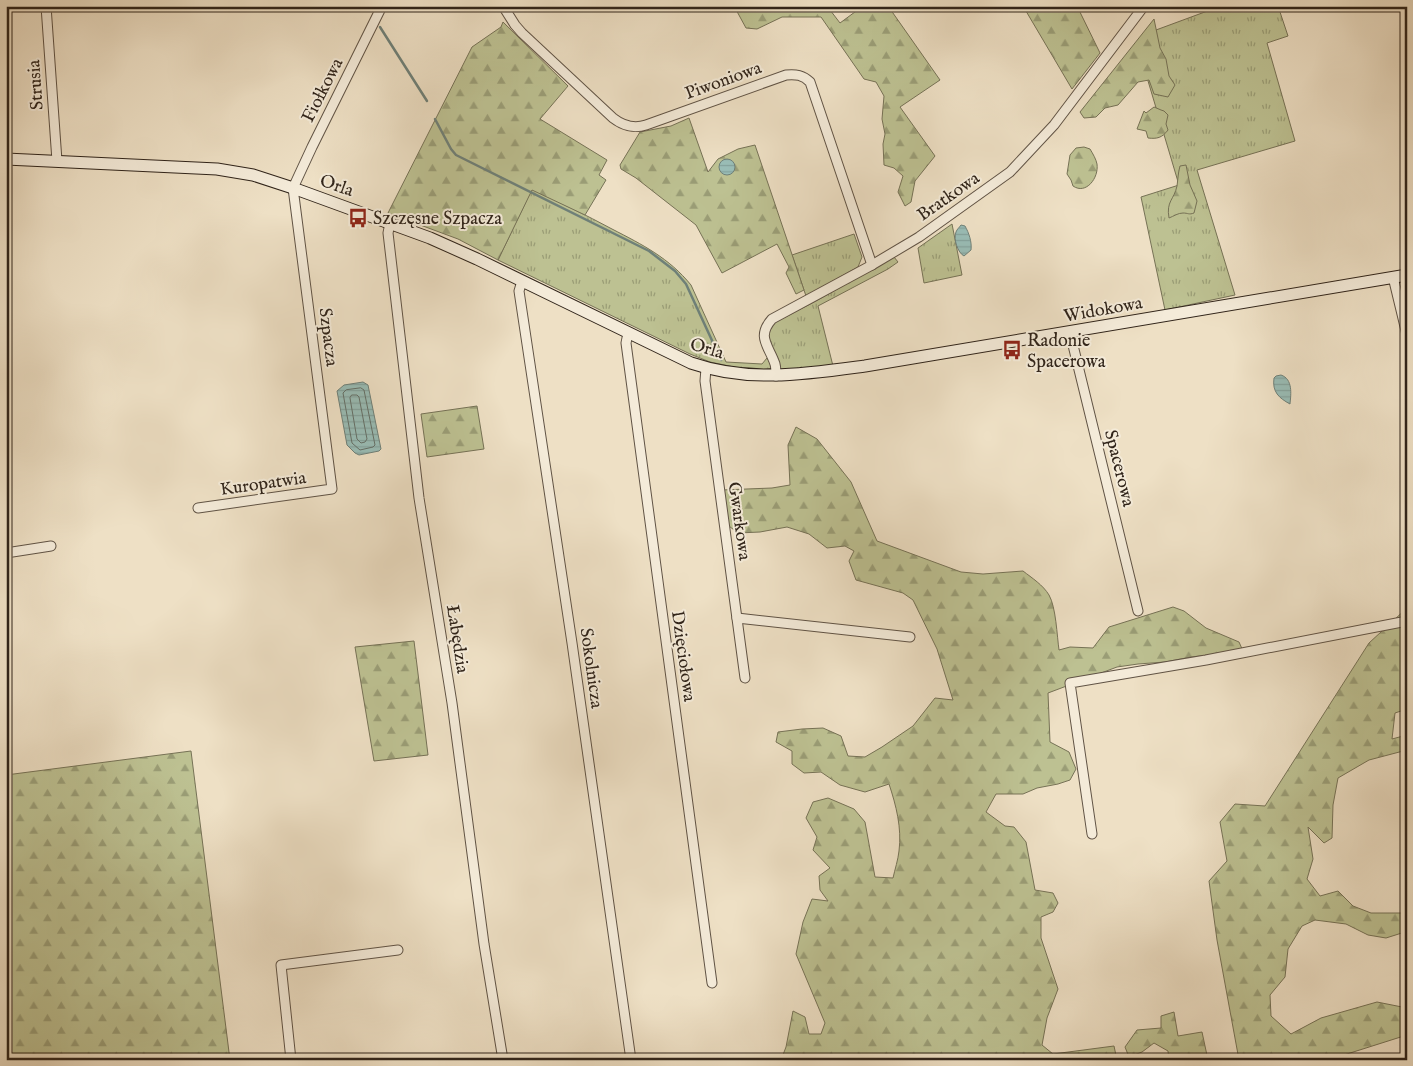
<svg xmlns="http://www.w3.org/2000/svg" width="1413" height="1066" font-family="'IM FELL English',serif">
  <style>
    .grass { fill: url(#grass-tufts); stroke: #767256 }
    .forest { fill: url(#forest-firs); stroke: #767256 }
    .water { fill: url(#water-rules); stroke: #6f8078 }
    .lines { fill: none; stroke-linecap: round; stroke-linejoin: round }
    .shore { stroke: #647068; stroke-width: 1 }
    .stream { stroke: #6f8078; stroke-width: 2.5 }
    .street-casing { stroke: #605345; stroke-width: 11 }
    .secondary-casing { stroke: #30241a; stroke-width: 13 }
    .street { stroke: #f4ebd9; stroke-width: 9 }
    .secondary { stroke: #f4ebd9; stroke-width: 11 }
    .labels { text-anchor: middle; stroke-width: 4; stroke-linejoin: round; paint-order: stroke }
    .street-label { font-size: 18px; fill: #30241a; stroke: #f4ebd9 }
    .poi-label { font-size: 18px; fill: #30241a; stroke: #f4ebd9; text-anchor: start }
  </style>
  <defs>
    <pattern id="grass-tufts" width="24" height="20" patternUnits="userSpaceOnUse" patternTransform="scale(1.25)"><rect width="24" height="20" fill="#bdc192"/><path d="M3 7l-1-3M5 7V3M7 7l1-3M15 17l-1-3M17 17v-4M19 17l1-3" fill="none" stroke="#9a9d76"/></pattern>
    <pattern id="forest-firs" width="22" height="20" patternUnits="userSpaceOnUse" patternTransform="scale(1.25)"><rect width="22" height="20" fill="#bdc192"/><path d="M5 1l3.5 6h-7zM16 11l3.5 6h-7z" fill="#9a9d76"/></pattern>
    <pattern id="water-rules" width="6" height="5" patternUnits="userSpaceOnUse" patternTransform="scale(1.25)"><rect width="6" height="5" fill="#99bdb6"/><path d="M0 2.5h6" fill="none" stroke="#84a29c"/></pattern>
  </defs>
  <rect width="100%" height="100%" fill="#eee0c5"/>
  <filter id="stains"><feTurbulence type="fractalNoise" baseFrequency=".004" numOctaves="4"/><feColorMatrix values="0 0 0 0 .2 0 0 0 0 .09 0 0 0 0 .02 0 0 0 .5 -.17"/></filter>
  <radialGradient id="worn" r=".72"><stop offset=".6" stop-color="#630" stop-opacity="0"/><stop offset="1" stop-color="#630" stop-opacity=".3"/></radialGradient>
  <!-- grass -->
  <g class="grass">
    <path d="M1221 6H1278L1288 36 1267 43 1295 141 1197 170 1235 295 1165 310 1141 197 1179 185 1140 54 1156 30Z"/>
    <path d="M532 189C559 202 586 215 612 229 643 245 669 258 691 285L726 362 762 364 767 358 773 368 753 371 710 362 690 354 498 260Z"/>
    <path d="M952 224 962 275 924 283 918 248Z"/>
    <path d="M854 234 862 257 858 267 806 296 792 255Z"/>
    <path d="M894 257 898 262 888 269 818 306 833 366 781 370 778 359 768 339 770 325 816 301Z"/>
  </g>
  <!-- forest -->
  <g class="forest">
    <path d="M734 6H827L840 23 863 6H888L940 80 900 107 935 156 915 181 911 202 905 206 898 192 903 176 894 168 884 165 883 144 885 134 882 119 884 96 876 82 864 79 821 17H782L757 29 746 28Z"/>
    <path d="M1023 6H1077L1100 53 1072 89Z"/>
    <path d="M1154 19 1160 48 1166 59 1169 76 1175 85 1168 97 1154 94 1149 80 1138 82 1118 105 1105 108 1096 117 1084 118 1080 112Z"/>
    <path d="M503 22 568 86 540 119 607 160 599 175 606 180 585 215 532 190 498 260 458 239 388 213 472 47 501 27Z"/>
    <path d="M1154 107 1161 110 1164 111 1168 115 1166 124 1168 130C1162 138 1157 139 1148 138L1146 131 1137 129 1144 111 1146 113Z"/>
    <path d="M689 118 708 172 718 159 738 149 755 145 804 290 796 294 786 273 789 267 777 244 722 273 696 225 636 178 621 169 620 165 640 132 671 126Z"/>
    <path d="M1084 147 1090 149C1093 154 1096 159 1097 164 1099 178 1086 195 1073 186L1071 180 1067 174 1070 155 1076 148Z"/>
    <path d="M1186 165 1190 185 1197 201 1194 213C1189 215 1188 213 1183 213 1178 213 1174 216 1169 218 1166 201 1174 200 1177 186 1178 179 1178 173 1180 166Z"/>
    <path d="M477 406 484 449 427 457 421 414Z"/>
    <path d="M796 427 817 439 851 482 877 541 961 572 983 574 1023 571C1032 578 1043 585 1049 595 1056 607 1057 636 1059 650L1070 647 1093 648 1109 627 1173 607 1184 611 1206 628 1239 642 1243 651 1191 657 1165 662 1138 664 1117 667 1048 693 1050 742 1069 752 1076 769 1070 780 1058 784 1037 788 1023 794H996L986 812 1005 826 1014 827 1026 842 1035 890 1053 893 1058 903 1053 912 1041 917V938L1058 989 1047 1018 1042 1045 1053 1054 1114 1046 1117 1060H781L786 1047 793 1011 805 1017 809 1034H821L825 1023 796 954 803 922 812 899 828 901 820 890 819 876 830 868 813 850 817 837 806 818 813 802 828 798 854 809 865 822 875 877 893 878C895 869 898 860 899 851 902 828 896 805 889 784L865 792 840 785 821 772 804 773 792 764V751L776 742 778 732 802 729 823 728 841 736 848 756 865 757 882 747 913 726 935 698 953 700 937 649 913 600 903 593 856 580 849 561 854 551 845 546 827 548 809 534 787 527 760 532 738 533 725 523 722 490 772 488 790 485 788 445Z"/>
    <path d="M1407 608V709L1395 713 1392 739 1407 735V750L1369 760 1338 778 1333 805 1332 838 1324 843 1308 827 1313 859 1307 879 1320 896 1338 891 1353 906 1371 913H1407L1405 932 1386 938 1368 935 1346 924 1315 920 1302 926 1288 949 1285 977 1270 995 1271 1016 1291 1034 1321 1018 1377 1002 1407 1008V1035L1347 1054 1332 1060H1239L1217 940 1209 881 1227 861 1220 822 1235 804 1265 806 1369 643Z"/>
    <path d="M414 641 428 755 374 761 355 647Z"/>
    <path d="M191 751 230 1060H6V775Z"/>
    <path d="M1174 1012 1178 1036 1202 1032 1208 1060H1169L1168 1051 1154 1043 1142 1052 1129 1057 1125 1047 1137 1030 1161 1028V1016Z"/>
  </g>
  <!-- water -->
  <g class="water">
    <circle cx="727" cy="167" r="8"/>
    <path d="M961 225 965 226C969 233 972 242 971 250L964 256C958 253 953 239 956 232 957 229 959 228 961 225Z"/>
    <path d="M1281 375C1293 379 1291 394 1290 404 1279 398 1272 392 1274 378L1276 376Z"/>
    <path d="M363 382 368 385 381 449 379 451 359 455 355 453 347 445 337 391 344 385Z"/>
  </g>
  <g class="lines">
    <!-- shore -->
    <g class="shore">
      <path d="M361 388 364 390 375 445 373 447 360 450 352 443 343 393 346 390Z"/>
      <path d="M352 395H357L359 397 367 439 365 442 361 443 357 439 350 398Z"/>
    </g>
    <!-- stream -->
    <g class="stream">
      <path d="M380 27 427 101"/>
      <path d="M435 119 451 149 456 155 649 251 675 271 686 284 721 360"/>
    </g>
    <defs>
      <g id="street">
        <path d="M46 6 57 161"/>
        <path d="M503 6 515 25 522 33 613 118C622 125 634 129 646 125L786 75C796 74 803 75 810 82L872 265"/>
        <path d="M390 223 388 233 419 498 452 703 484 944 503 1060"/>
        <path d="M1393 277 1407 335"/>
        <path d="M522 281 519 291 572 643 631 1060"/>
        <path d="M628 333 626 343 712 983"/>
        <path d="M1070 333 1138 611"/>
        <path d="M706 368 705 381 745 678"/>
        <path d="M776 376C776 372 776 368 775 364 769 346 756 337 772 319L872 265 919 237 1010 172 1054 125 1144 6"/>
        <path d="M198 508 332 489 293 188 312 147 382 6"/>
        <path d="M6 553 51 546"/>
        <path d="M737 618 910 637"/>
        <path d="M1092 834 1070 683 1206 660 1407 621"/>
        <path d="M291 1060 281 965 398 950"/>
      </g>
      <path id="secondary" d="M6 159 217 169 253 175 293 188 430 238 477 259 691 363C749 383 806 374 865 366L1407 275"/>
    </defs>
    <!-- street casing -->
    <use href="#street" class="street-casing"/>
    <!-- secondary casing -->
    <use href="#secondary" class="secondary-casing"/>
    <!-- street -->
    <use href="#street" class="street"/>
    <!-- secondary -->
    <use href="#secondary" class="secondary"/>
  </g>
  <!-- icons -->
  <defs>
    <symbol id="bus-bare" viewBox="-9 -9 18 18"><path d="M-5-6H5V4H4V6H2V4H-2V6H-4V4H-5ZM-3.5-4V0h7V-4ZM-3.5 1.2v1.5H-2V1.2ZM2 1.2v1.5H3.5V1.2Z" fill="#8f2418" stroke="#f4ebd9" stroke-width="2.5" paint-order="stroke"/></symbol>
  </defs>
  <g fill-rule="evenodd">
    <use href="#bus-bare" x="344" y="204" width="28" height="28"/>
    <use href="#bus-bare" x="998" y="336" width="28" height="28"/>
  </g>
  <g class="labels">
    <!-- street labels -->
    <g class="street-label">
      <text transform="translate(723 80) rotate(-20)" y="6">Piwoniowa</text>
      <text transform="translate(35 85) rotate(-94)" y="6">Strusia</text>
      <text transform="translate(322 90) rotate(-63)" y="6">Fiołkowa</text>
      <text transform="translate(337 185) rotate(20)" y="6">Orla</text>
      <text transform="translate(948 196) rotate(-35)" y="6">Bratkowa</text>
      <text transform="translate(1103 309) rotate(-10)" y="6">Widokowa</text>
      <text transform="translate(329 337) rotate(83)" y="6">Szpacza</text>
      <text transform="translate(707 348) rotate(17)" y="6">Orla</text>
      <text transform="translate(1120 468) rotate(76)" y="6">Spacerowa</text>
      <text transform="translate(263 483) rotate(-8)" y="6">Kuropatwia</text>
      <text transform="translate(740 521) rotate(82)" y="6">Gwarkowa</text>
      <text transform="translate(458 639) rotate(81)" y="6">Łabędzia</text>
      <text transform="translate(684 656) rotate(82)" y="6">Dzięciołowa</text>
      <text transform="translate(592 668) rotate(82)" y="6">Sokolnicza</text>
    </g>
    <!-- poi labels -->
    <g class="poi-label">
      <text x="373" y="224">Szczęsne Szpacza</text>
      <text x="1027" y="346">Radonie<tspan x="1027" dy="21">Spacerowa</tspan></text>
    </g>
  </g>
  <!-- margin -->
  <rect width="1413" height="1066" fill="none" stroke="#eee0c5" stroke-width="25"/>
  <rect x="8" y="8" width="1398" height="1051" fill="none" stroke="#30241a" stroke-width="2.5"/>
  <rect x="12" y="12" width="1388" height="1041" fill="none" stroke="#30241a"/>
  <rect width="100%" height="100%" filter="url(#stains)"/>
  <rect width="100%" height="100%" fill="url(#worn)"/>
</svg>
